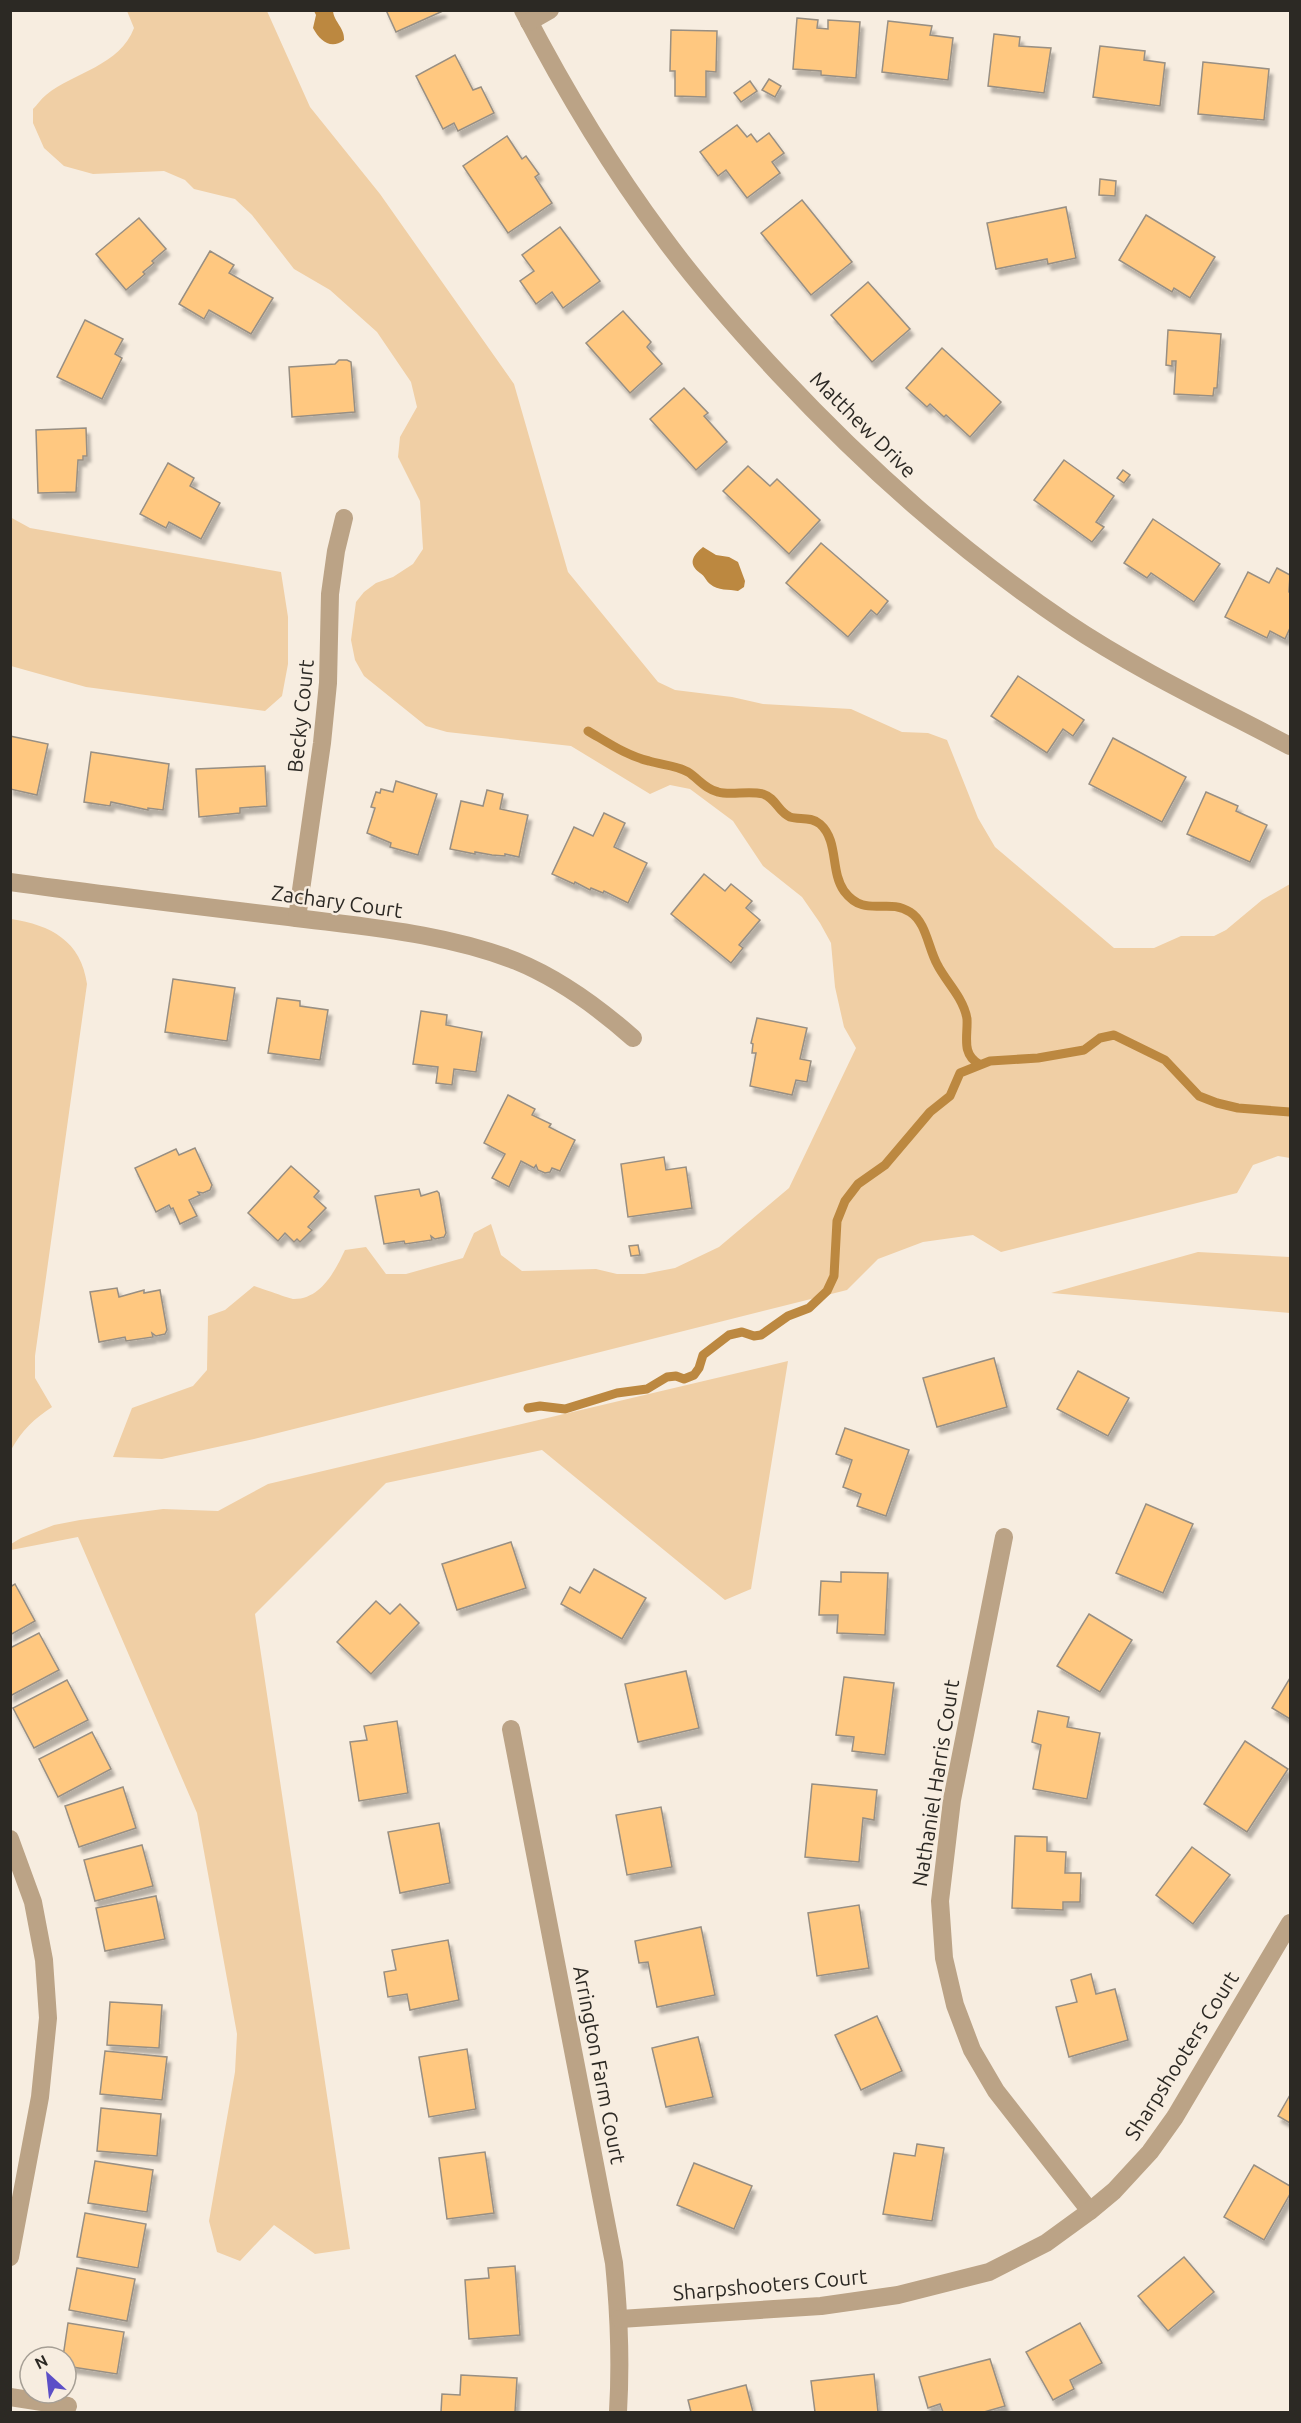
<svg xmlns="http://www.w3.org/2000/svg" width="1301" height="2423" font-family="Ubuntu,sans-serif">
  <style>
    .green { fill: #f0cfa5 }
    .water { fill: #bc8840 }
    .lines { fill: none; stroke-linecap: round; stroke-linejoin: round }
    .stream { stroke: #bc8840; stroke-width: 9 }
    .building { fill: #ffc880; stroke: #988f83; stroke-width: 1.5; filter: url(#shadow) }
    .minor { stroke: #bba386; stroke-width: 18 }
    .labels { text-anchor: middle; stroke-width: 5; stroke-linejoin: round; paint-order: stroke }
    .street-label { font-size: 21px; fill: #2c2924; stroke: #f7ede0 }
  </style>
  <defs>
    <filter id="shadow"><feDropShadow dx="3.5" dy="6" stdDeviation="1.5" flood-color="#0004"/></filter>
  </defs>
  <rect width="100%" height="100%" fill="#f7ede0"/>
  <!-- green -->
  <g class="green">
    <path d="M127 11H267L310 107 380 194 514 384 568 572 658 682 675 690 732 697 763 704 851 709 902 732 928 733 947 740 978 818 995 847 1114 948H1154L1181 936H1214L1226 930 1262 900 1290 884V1158L1278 1156 1253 1165 1237 1193 1001 1252 973 1235 923 1242 878 1259 847 1290 254 1439 162 1459 113 1457 132 1408 193 1386 207 1370 208 1316 225 1310 254 1286C261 1288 290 1299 294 1299 321 1299 335 1271 345 1250L366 1247 386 1274H406L463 1258 474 1233 491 1224 501 1255 522 1271 596 1269 617 1274H644L675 1268 719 1247 789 1188 856 1048 844 1027 835 987 831 943 820 923 802 897 763 866 733 821 690 789 670 785 650 794 571 746 447 732 426 726 364 676 355 660 351 640 356 602 364 592 376 583 393 577 413 564 423 549 420 501 398 457 400 437 417 407 411 382 377 332 330 290 294 269 252 215 235 199 194 189 185 180 164 171 93 174 64 166 44 148 33 123V109C37 105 41 99 46 95 74 72 120 66 134 28Z"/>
    <path d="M10 517 30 528 281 572 288 617V664L282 696 265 711 86 687 11 666Z"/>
    <path d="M11 919C51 925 81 941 87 984L35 1356V1378L52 1407C34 1419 22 1430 11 1450Z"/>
    <path d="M1198 1252 1290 1257V1313L1051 1293Z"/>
    <path d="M788 1361 751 1589 725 1600 542 1450 386 1483 255 1614 350 2249 315 2254 274 2225 240 2261 217 2252 209 2221 235 2072 237 2034 197 1813 78 1537 11 1550V1544L21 1538 54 1525 80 1520 163 1509 218 1511 268 1484Z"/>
  </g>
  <!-- water -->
  <g class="water">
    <path d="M314 11H333C334 22 345 28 344 40 331 50 320 41 313 28L316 15Z"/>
    <path d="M703 547 716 555 729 557 738 562 745 581 744 587 738 591C729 589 718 591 710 584 706 581 705 576 700 573 688 564 692 556 703 547Z"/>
  </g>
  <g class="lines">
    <!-- stream -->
    <g class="stream">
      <path d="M588 731C607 742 627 756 649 761 662 765 675 765 688 772 699 779 705 789 718 792 732 796 747 790 763 794 776 798 778 812 790 817 799 820 811 816 820 824 839 841 830 871 844 891 865 919 887 897 910 912 926 922 928 947 937 964 943 976 952 986 959 998 963 1005 966 1012 967 1019 968 1036 961 1054 979 1064"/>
      <path d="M528 1408 540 1406 565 1409 617 1393 647 1389 667 1377 676 1376 684 1379 694 1375 699 1368 703 1355 729 1335 742 1332 754 1336 761 1335 788 1316 809 1308 827 1291 834 1276 837 1221 845 1201 858 1184 885 1165 930 1112 950 1096 960 1073 990 1061 1038 1058 1084 1050 1100 1038 1114 1035 1165 1060 1199 1096 1217 1103 1238 1108 1290 1112"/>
    </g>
  </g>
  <!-- building -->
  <g class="building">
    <path d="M386 10H442L443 11 396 32Z"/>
    <path d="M797 18 818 20 817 28 828 29V20L860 22 856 78 821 75V71L793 69Z"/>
    <path d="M888 21 932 26 930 35 953 38 948 80 882 72Z"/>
    <path d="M671 30 717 31 716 72 706 71V97L675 96V71H670Z"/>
    <path d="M994 34 1020 37 1019 46 1051 48 1044 93 988 86Z"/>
    <path d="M1100 46 1145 51 1144 60 1165 63 1160 106 1093 97Z"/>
    <path d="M455 55 473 90 481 87 494 113 458 131 454 123 443 129 416 76Z"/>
    <path d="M1203 62 1269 69 1264 120 1198 114Z"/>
    <path d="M769 79 781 86 775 97 762 90Z"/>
    <path d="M750 81 757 91 741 102 734 93Z"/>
    <path d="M737 125 747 137 751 134 757 142 769 133 784 153 772 162 780 173 747 198 726 170 718 176 700 152Z"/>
    <path d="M507 136 522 159 526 156 539 174 535 177 552 203 508 233 463 166Z"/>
    <path d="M1100 179 1116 181 1115 196 1099 195Z"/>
    <path d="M802 200 852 262 811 295 761 233Z"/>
    <path d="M1066 207 1076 258 1048 264 1047 259 996 269 987 223Z"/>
    <path d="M1146 215 1215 257 1190 298 1174 288 1172 292 1119 260Z"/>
    <path d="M139 218 166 249 152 261 154 263 143 272 145 274 126 290 96 254Z"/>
    <path d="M560 227 600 281 563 308 552 292 536 304 520 281 534 271 522 255Z"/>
    <path d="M210 251 234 265 229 273 273 298 251 334 209 310 204 319 179 304Z"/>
    <path d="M868 282 910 329 872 362 831 315Z"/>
    <path d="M623 311 651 342 647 347 662 364 630 393 586 343Z"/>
    <path d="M85 320 123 339 115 354 122 358 102 399 57 377Z"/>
    <path d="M1168 330 1221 334 1217 388H1214L1213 396 1174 394 1176 361H1172V366L1166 365Z"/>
    <path d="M942 348 1001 402 970 437 946 415 944 417 930 404 927 407 906 388Z"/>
    <path d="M339 360H347L351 362 355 412 292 417 289 367 335 364Z"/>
    <path d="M684 388 708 413 704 416 727 442 696 470 650 419Z"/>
    <path d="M86 428 87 456H83V460H78L76 492 38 493 36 430Z"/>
    <path d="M1064 460 1114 496 1096 522 1104 527 1092 542 1034 500Z"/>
    <path d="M168 463 194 478 190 486 220 503 201 539 169 522 166 528 140 514Z"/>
    <path d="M748 466 770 486 777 479 820 520 789 554 723 491Z"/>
    <path d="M1123 470 1130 475 1124 483 1117 478Z"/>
    <path d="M1153 519 1220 564 1194 602 1151 573 1147 578 1124 563Z"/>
    <path d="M821 543 888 601 877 615 871 610 848 637 786 583Z"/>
    <path d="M1277 568 1290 575 1289 592 1290 593V628L1285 639 1270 631 1267 638 1225 617 1248 572 1269 583Z"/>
    <path d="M1018 676 1084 720 1073 736 1063 729 1047 753 991 716Z"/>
    <path d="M10 736 48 744 37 795 10 789Z"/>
    <path d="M1113 738 1186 777 1162 822 1089 784Z"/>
    <path d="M91 752 169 764 163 810 148 808V810L111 802 110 806 84 802Z"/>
    <path d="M265 766 267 806 240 808V813L199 817 196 769Z"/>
    <path d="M396 781 437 794 418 855 390 847 391 843 367 833 375 808 371 807 376 792 380 793 381 789 393 792Z"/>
    <path d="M487 790 503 794 500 809 528 815 519 857 505 854V856L492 855 475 852V854L450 849 461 801 483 806Z"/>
    <path d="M1206 792 1238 806 1236 811 1267 825 1250 862 1187 834Z"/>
    <path d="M604 813 625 823 614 847 647 863 628 903 604 891 603 893 591 888 590 890 575 882 574 884 552 874 574 827 593 836Z"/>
    <path d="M704 874 725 891 731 884 752 901 746 908 760 920 739 945 743 948 731 963 671 914Z"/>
    <path d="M173 979 235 988 227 1041 165 1032Z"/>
    <path d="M277 998 300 1001V1006L328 1010 320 1060 268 1053Z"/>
    <path d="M421 1011 447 1015 446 1025 482 1032 476 1072 454 1069 452 1085 436 1083 438 1067 413 1064Z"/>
    <path d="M757 1018 807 1028 800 1059 811 1061 807 1082 796 1080 792 1095 750 1086 756 1053H752L753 1044 751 1043Z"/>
    <path d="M508 1095 535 1109 532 1115 551 1124 549 1127 575 1140 560 1171 552 1168 550 1172 545 1173 538 1170 536 1165 534 1168 521 1161 509 1187 492 1178 505 1154 484 1143Z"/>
    <path d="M195 1148 212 1185 210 1190 203 1193 198 1192 200 1195 189 1200 197 1216 180 1224 173 1208 171 1209 169 1205 156 1212 135 1168 176 1149 179 1155Z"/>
    <path d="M664 1157 666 1170 686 1167 692 1208 628 1217 621 1164Z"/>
    <path d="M291 1166 319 1191 314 1197 326 1208 308 1227 312 1230 300 1242 297 1239 294 1242 285 1233 278 1241 248 1213Z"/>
    <path d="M419 1189 421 1196 437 1191 439 1193 446 1233 444 1237 435 1239 431 1236 432 1240 405 1244 404 1241 384 1244 375 1196Z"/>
    <path d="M638 1245 640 1255 631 1256 629 1246Z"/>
    <path d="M117 1288 119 1297 144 1290V1293L160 1290 167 1330 165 1334 156 1336 152 1333 153 1337 126 1341 125 1337 99 1342 90 1292Z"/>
    <path d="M994 1358 1007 1407 937 1427 923 1378Z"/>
    <path d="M1078 1371 1129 1398 1108 1436 1057 1409Z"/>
    <path d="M845 1428 909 1450 886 1516 857 1506 861 1494 843 1487 852 1460 836 1454Z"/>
    <path d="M1146 1504 1193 1524 1163 1593 1116 1573Z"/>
    <path d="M511 1542 526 1588 457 1610 442 1564Z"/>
    <path d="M594 1569 646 1598 622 1639 561 1604 570 1587 580 1593Z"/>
    <path d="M841 1572 888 1573 885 1635 837 1633 838 1615H819L821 1581 841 1582Z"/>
    <path d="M15 1584 35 1621 10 1635V1587Z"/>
    <path d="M376 1601 390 1614 400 1604 419 1623 371 1674 337 1642Z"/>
    <path d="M1089 1614 1132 1640 1100 1692 1057 1666Z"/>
    <path d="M39 1633 59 1670 10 1696V1648Z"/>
    <path d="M686 1671 699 1728 638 1742 625 1684Z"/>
    <path d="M844 1677 894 1683 885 1755 852 1751 854 1737 836 1735Z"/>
    <path d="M1290 1678V1719L1272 1708Z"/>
    <path d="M67 1680 88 1720 34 1748 13 1708Z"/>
    <path d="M1038 1711 1069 1717 1067 1727 1100 1733 1087 1799 1033 1789 1041 1745 1032 1742Z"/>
    <path d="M397 1721 408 1793 359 1801 350 1742 367 1740 364 1726Z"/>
    <path d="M92 1732 111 1769 58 1797 39 1759Z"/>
    <path d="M1245 1741 1288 1769 1247 1832 1204 1804Z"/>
    <path d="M812 1784 877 1790 874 1820 863 1818 859 1862 805 1857Z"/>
    <path d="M123 1787 136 1828 79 1847 65 1806Z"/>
    <path d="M661 1807 672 1867 627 1875 616 1815Z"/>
    <path d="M439 1823 450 1883 400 1893 388 1832Z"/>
    <path d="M1015 1836 1047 1837V1851L1066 1852 1065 1873H1081L1080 1902H1063V1910L1012 1908Z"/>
    <path d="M142 1845 153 1886 95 1901 84 1860Z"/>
    <path d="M1192 1847 1230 1875 1193 1924 1156 1895Z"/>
    <path d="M156 1896 165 1939 105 1951 96 1908Z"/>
    <path d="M859 1905 869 1968 817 1976 808 1913Z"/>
    <path d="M701 1927 715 1995 657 2007 648 1962 639 1963 635 1941Z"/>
    <path d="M448 1940 459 2000 410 2010 407 1994 388 1997 384 1972 396 1970 392 1950Z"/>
    <path d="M1091 1974 1096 1994 1115 1989 1128 2040 1069 2057 1056 2007 1077 2002 1071 1980Z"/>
    <path d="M110 2002 162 2005 159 2048 107 2045Z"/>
    <path d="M877 2016 902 2071 861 2090 835 2035Z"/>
    <path d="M698 2037 713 2097 666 2107 652 2048Z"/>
    <path d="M467 2049 476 2109 429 2117 419 2057Z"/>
    <path d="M105 2051 167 2057 162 2100 100 2094Z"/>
    <path d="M1290 2095V2123L1278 2116Z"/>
    <path d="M101 2108 161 2114 157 2156 97 2151Z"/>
    <path d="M917 2144 944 2148 932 2221 883 2214 894 2153 915 2156Z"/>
    <path d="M485 2152 494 2213 447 2219 439 2158Z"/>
    <path d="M95 2161 153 2170 147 2212 88 2203Z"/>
    <path d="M694 2163 752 2186 734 2229 677 2205Z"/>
    <path d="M1254 2165 1290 2186V2194L1264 2240 1224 2217Z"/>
    <path d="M85 2213 146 2224 138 2268 77 2257Z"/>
    <path d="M1184 2257 1214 2292 1168 2331 1138 2296Z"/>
    <path d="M515 2266 520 2335 469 2339 465 2280 489 2278 488 2268Z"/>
    <path d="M77 2268 135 2279 127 2321 69 2310Z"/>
    <path d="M68 2323 124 2332 117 2374 66 2366V2357H63Z"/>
    <path d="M1080 2323 1102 2363 1070 2380 1074 2389 1053 2400 1026 2352Z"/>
    <path d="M990 2359 1005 2406 984 2412H943L940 2404 928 2408 919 2377Z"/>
    <path d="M874 2374 878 2412H815L811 2381Z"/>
    <path d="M461 2375 517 2378 515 2412H441L442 2394 460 2395Z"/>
    <path d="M746 2385 753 2412H691L688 2400Z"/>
  </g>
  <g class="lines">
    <!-- minor -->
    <g class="minor">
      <path d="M523 10C564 89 610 166 663 237 698 285 739 331 779 374 868 469 959 550 1067 623 1137 670 1216 707 1290 746"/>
      <path d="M529 22 550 10"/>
      <path d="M10 882C103 895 196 906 289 917 365 927 445 933 516 961 560 979 598 1007 633 1038"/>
      <path d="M297 918 322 743 328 683 330 594 336 551 344 518"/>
      <path d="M1004 1537 952 1800 940 1901 944 1958 955 2005 972 2050 996 2091 1090 2211"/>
      <path d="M511 1729 614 2263C619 2313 621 2362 618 2412"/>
      <path d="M10 1839 33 1902 44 1960 48 2018 40 2097 10 2257"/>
      <path d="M620 2319 821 2306 898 2295 989 2272 1046 2243 1090 2211 1114 2191 1150 2152 1175 2117 1290 1923"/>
      <path d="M10 2397 68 2406"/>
    </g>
  </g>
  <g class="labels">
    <!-- street labels -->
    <g class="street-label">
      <text transform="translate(863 425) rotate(45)" y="7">Matthew Drive</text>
      <text transform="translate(301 716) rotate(-84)" y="7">Becky Court</text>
      <text transform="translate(337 902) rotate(8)" y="7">Zachary Court</text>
      <text transform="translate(936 1783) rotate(-81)" y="7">Nathaniel Harris Court</text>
      <text transform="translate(1182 2056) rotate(-58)" y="7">Sharpshooters Court</text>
      <text transform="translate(599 2065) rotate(79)" y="7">Arrington Farm Court</text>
      <text transform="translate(770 2285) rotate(-5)" y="7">Sharpshooters Court</text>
    </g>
  </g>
  <!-- border -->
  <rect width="1301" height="2423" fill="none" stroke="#2c2924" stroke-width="24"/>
  <!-- north arrow -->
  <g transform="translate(48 2375) rotate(333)"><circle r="28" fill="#f7ede0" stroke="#a69f95" stroke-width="1.5"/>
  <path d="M0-4.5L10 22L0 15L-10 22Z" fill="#5c4fc7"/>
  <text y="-9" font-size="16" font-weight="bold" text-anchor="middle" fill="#2c2924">N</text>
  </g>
</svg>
